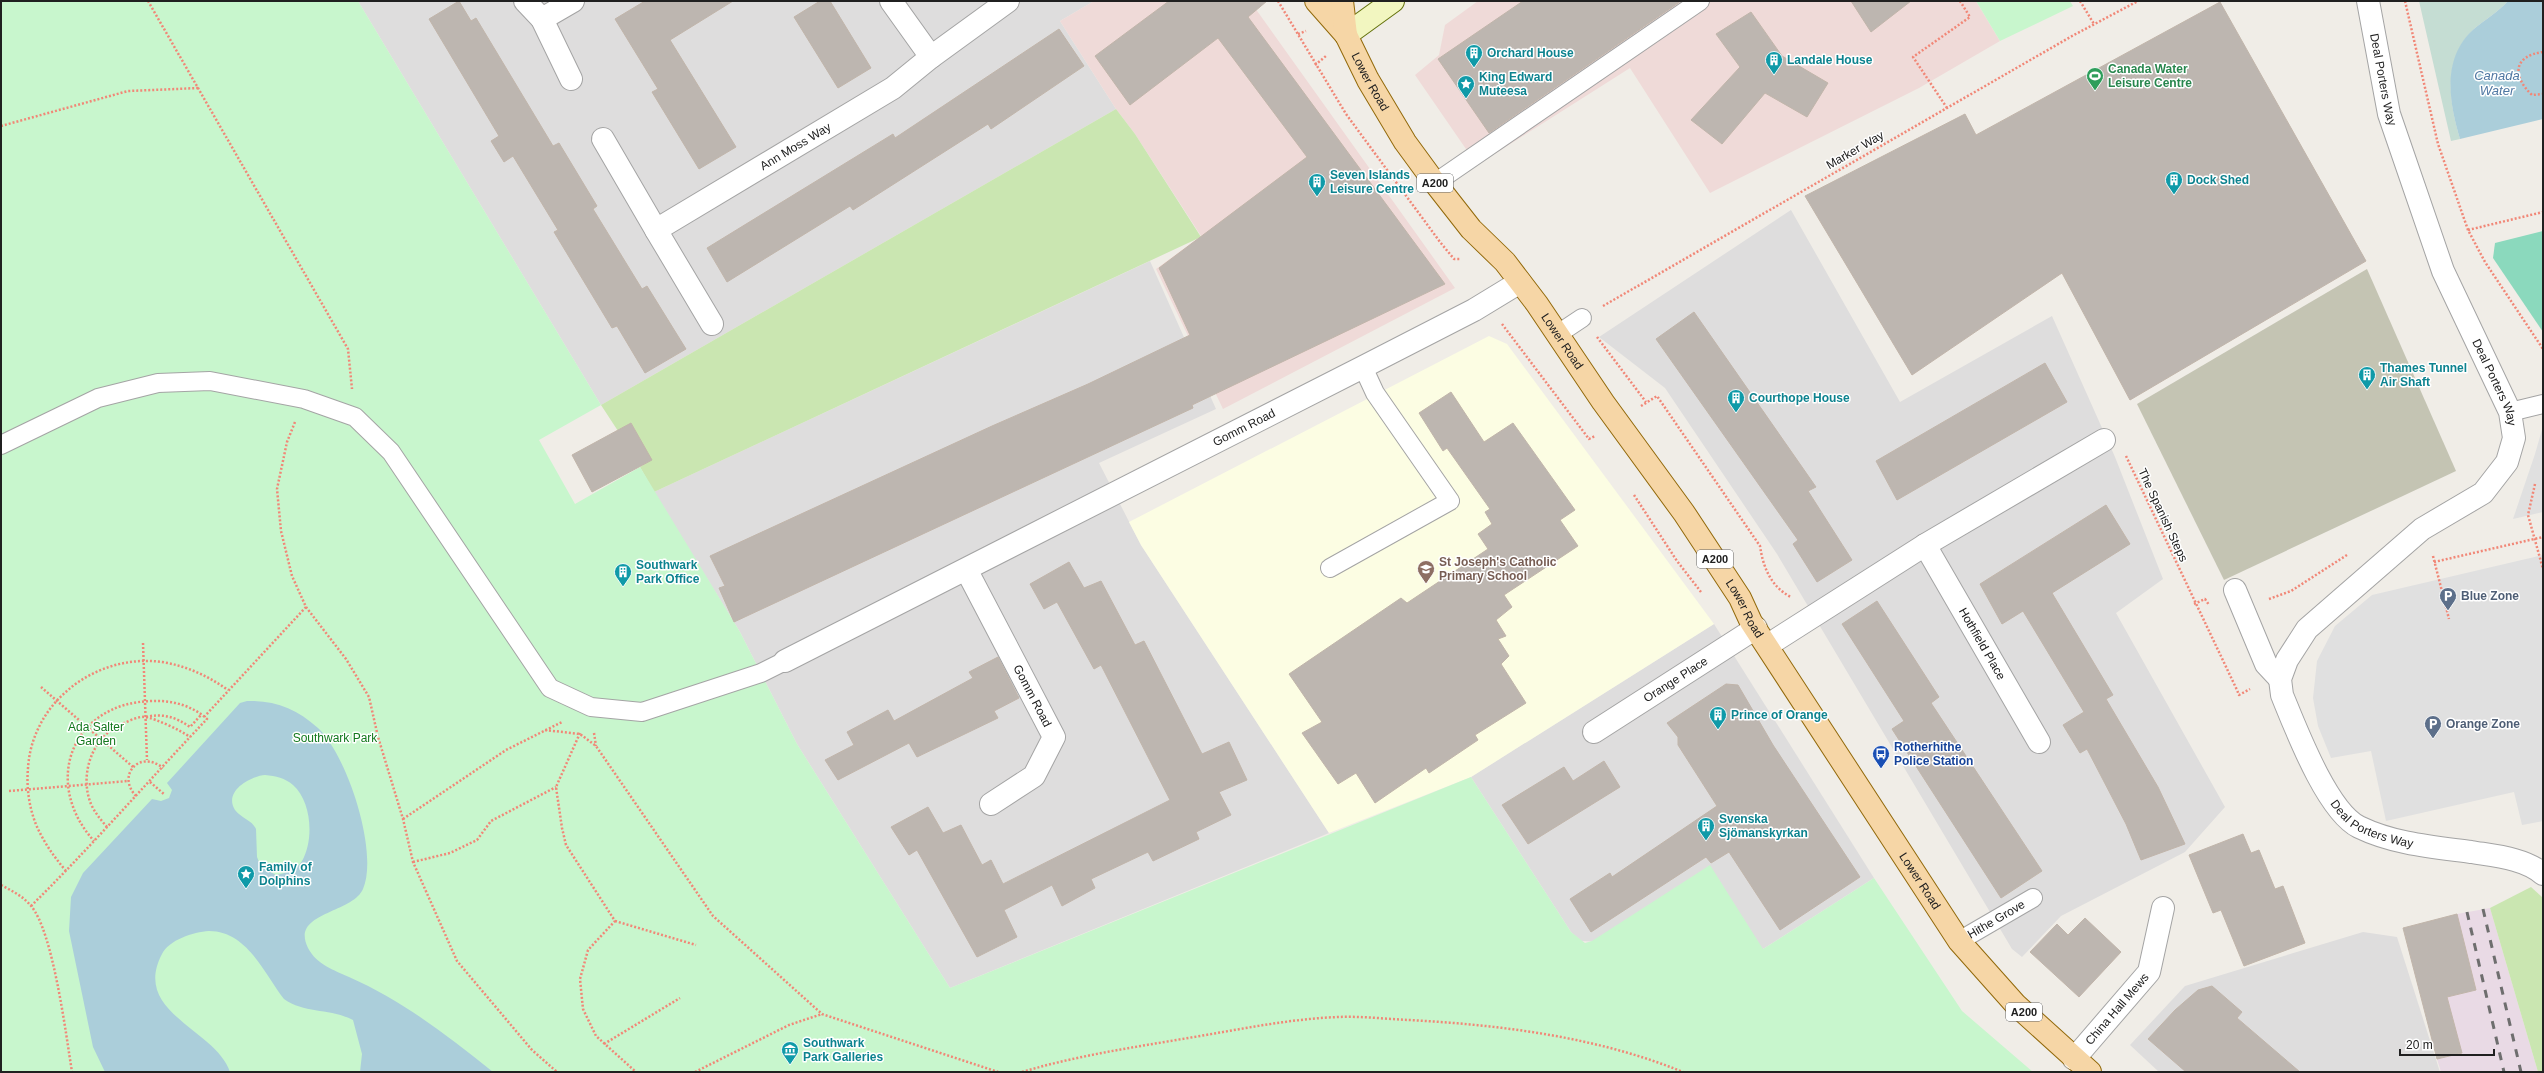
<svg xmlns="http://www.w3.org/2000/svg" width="2544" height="1073" font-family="Arial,sans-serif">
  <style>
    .residential { fill: #dedddd }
    .commercial { fill: #efdad8 }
    .industrial { fill: #e9dae5 }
    .education { fill: #fcfde3 }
    .construction { fill: #c4c4b3 }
    .grass { fill: #cae6b1 }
    .wetland { fill: #c5ddd3 }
    .park { fill: #c8f6cd }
    .pitch { fill: #8bd9bd }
    .parking { fill: #e0e0e0 }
    .water { fill: #abceda; fill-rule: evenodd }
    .building { fill: #bdb6b0; stroke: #c1b5aa }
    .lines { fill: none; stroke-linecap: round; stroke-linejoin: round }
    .lane-casing { stroke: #a4a4a4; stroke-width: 20 }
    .street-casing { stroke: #a4a4a4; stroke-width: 24 }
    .secondary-casing { stroke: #64720c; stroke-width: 24 }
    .primary-casing { stroke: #92690a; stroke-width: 24 }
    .path { stroke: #f18777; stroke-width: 2.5; stroke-dasharray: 2 2; stroke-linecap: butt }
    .lane { stroke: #fff; stroke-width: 18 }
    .street { stroke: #fff; stroke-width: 22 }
    .secondary { stroke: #f2f6c0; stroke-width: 22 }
    .primary { stroke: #f6d6a6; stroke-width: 22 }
    .rail { stroke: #6e6e6e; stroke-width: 3; stroke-dasharray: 8 8; stroke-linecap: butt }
    .labels { text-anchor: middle; stroke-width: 3; stroke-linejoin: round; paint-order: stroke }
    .shield { fill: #fff; stroke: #636363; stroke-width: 1 }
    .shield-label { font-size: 11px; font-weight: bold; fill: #202020 }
    .culture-label { font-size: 12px; font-weight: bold; fill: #0d838f; stroke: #fff; text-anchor: start }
    .leisure-label { font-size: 12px; font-weight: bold; fill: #27864d; stroke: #fff; text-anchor: start }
    .street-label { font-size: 12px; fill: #202020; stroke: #fff }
    .education-label { font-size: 12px; font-weight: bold; fill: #785e54; stroke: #fff; text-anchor: start }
    .service-label { font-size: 12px; font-weight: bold; fill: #4e5e75; stroke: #fff; text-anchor: start }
    .park-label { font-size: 12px; fill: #13791e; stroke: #fff }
    .transit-label { font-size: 12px; font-weight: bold; fill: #164399; stroke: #fff; text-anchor: start }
    .water-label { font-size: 13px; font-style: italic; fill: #4f77a2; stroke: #fff }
  </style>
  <rect width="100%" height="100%" fill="#f0ede7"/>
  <!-- residential -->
  <g class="residential">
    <path d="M358 1H1094L1060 21 1116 109 601 405Z"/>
    <path d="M1791 210 1900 402 2052 316 2115 457 2163 579 2116 613 2225 807 2185 852 2061 916 2022 957 2012 949 1777 554 1665 388 1599 337Z"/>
    <path d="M1150 261 1216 409 1099 463 1141 545 1329 833 950 988 797 744 740 632 654 492Z"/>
    <path d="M1714 624 1874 878 1763 949 1581 941 1571 932 1471 777Z"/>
    <path d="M2363 932 2397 937 2440 1072H2159L2130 1045 2185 986Z"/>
  </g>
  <!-- commercial -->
  <g class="commercial">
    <path d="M1094 1H1250L1455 288 1223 409 1156 269 1201 236 1135 134 1116 109 1060 21Z"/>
    <path d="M1478 1H1976L2000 41 1919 88 1710 193 1630 68 1477 165 1415 75 1439 55 1445 25Z"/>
  </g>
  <!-- industrial -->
  <path class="industrial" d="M2490 908 2538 1072H2441L2437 1059 2462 1053 2447 997 2476 990 2457 914Z"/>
  <!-- education -->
  <path class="education" d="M1489 336 1507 344 1714 624 1471 777 1329 833 1141 545 1129 522Z"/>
  <!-- construction -->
  <path class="construction" d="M2367 269 2456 471 2224 580 2137 404Z"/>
  <!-- grass -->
  <g class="grass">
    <path d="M1116 109 1135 134 1201 237 654 492 640 467 651 460 631 423 618 431 601 405Z"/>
    <path d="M2531 887 2543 898V1072H2538L2490 908Z"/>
  </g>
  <!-- wetland -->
  <path class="wetland" d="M2419 1H2508C2498 12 2486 19 2475 28 2442 58 2449 101 2460 139L2451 141Z"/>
  <!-- park -->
  <g class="park">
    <path d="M1 1H358L601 405 539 440 575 504 640 467 740 632 797 744 950 988 1471 777 1571 932 1585 943 1592 941 1710 865 1763 949 1874 878 1962 1011 2033 1072H1Z"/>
    <path d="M1976 1H2070L2073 6 2000 41Z"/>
  </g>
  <!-- pitch -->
  <path class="pitch" d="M2543 231V332L2493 258 2495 243Z"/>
  <!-- parking -->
  <g class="parking">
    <path d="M2543 426V512L2513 519 2535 454Z"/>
    <path d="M2543 555V821L2522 825 2514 792 2386 821 2371 751 2331 758 2318 726 2313 698 2317 661 2335 626 2372 595Z"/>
  </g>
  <!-- water -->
  <g class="water">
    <path d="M2508 1H2543V119L2460 139C2449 102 2441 57 2475 28 2486 19 2498 12 2508 1Z"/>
    <path d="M247 701C275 700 297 709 318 728 347 755 379 852 363 889 352 914 290 912 308 948 317 965 334 970 349 977 403 1001 447 1035 493 1072H360L362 1054 353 1020C330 1008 305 1014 284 999 264 973 247 931 209 931 193 932 169 940 162 954 131 1013 216 1029 230 1072H105L93 1047 69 931 71 897 83 873 152 799 161 801 169 798 172 790 167 783 240 703ZM265 775C276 776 285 778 293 785 312 802 314 840 302 861 297 870 286 873 276 875L261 867 257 857 256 829C252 820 241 818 235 810 223 791 251 776 265 775Z"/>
  </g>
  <!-- building -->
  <g class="building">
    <path d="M459 1 471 21 476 18 553 146 559 143 597 206 593 209 642 289 647 286 686 349 645 373 617 326 612 328 554 232 558 230 513 156 504 162 491 141 499 136 429 19Z"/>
    <path d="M645 1H733L670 40 736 147 699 169 652 92 658 89 615 19Z"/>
    <path d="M820 1H830L871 68 838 88 794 17Z"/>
    <path d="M1169 1H1267L1248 17 1445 284 1192 405 1193 408 734 622 719 588 725 586 710 556 992 426 1088 384 1190 335 1159 268 1307 157 1218 38 1130 105 1095 56Z"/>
    <path d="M1523 1H1681L1489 133 1438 59Z"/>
    <path d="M1851 1H1911L1871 32Z"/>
    <path d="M2220 2 2366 261 2130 400 2062 273 1912 375 1805 196 1965 114 1976 135Z"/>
    <path d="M1751 12 1782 56 1828 83 1807 117 1765 93 1722 144 1691 120 1740 67 1716 34Z"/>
    <path d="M1059 29 1084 66 991 129 988 124 853 210 850 206 727 282 707 248 893 134 895 138Z"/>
    <path d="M1694 312 1816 487 1808 491 1852 560 1817 582 1793 544 1798 540 1656 339Z"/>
    <path d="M2045 363 2067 402 1897 500 1876 461Z"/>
    <path d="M1451 392 1484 442 1513 423 1575 510 1560 520 1578 546 1504 595 1512 607 1496 620 1506 636 1498 639 1509 656 1501 664 1526 703 1475 735 1478 740 1429 773 1426 768 1375 803 1356 773 1338 784 1302 733 1322 722 1289 674 1401 598 1407 603 1488 549 1478 534 1492 524 1485 512 1490 509 1447 448 1443 451 1419 413Z"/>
    <path d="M631 423 652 460 592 492 572 455Z"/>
    <path d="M2106 505 2130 544 2052 593 2113 695 2106 699 2158 787 2185 844 2141 860 2126 824 2087 749 2080 753 2063 725 2084 712 2023 611 2002 624 1980 584Z"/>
    <path d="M1069 562 1084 588 1101 581 1135 645 1144 641 1202 754 1229 742 1247 780 1219 792 1231 815 1196 832 1199 839 1153 861 1148 852 1091 879 1095 888 1062 906 1052 885 1004 910 1017 937 977 957 917 850 909 855 891 827 928 807 943 833 961 825 982 865 991 860 1003 884 1170 800 1101 665 1094 669 1057 602 1044 609 1030 584Z"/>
    <path d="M1877 601 1939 697 1931 703 2042 871 2001 898 1892 729 1904 721 1842 624Z"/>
    <path d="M998 657 1019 698 994 711 998 718 917 757 909 743 838 780 825 760 854 745 847 732 888 710 894 721 973 678 969 672Z"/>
    <path d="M1726 684 1738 685 1773 745 1860 877 1780 930 1729 852 1711 863 1706 857 1591 932 1570 899 1610 873 1612 877 1717 806 1678 745V737L1667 723Z"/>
    <path d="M1604 761 1620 787 1528 844 1502 805 1564 767 1573 781Z"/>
    <path d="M2243 834 2251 853 2259 850 2275 889 2283 886 2305 943 2244 966 2221 910 2213 913 2189 855Z"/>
    <path d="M2457 914 2476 990 2447 997 2462 1053 2437 1059 2403 928Z"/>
    <path d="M2085 918 2121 952 2079 997 2030 952 2057 924 2068 935Z"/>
    <path d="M2212 986 2242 1012 2237 1018 2300 1072H2186L2148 1039 2175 1010 2198 990Z"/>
  </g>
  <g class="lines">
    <defs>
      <g id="lane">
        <path d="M1435 183 1700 1"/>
        <path d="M1558 334 1582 318"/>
        <path d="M2510 412 2543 404"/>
        <path d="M1 445 98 398 158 383 210 381 304 399 355 417 391 452 550 688 591 707 642 712 761 673 785 661"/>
        <path d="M1330 568 1450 501 1375 393 1363 367"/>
        <path id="s1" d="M1959 941 2033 898"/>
      </g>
      <g id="street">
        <path d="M525 1 542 19 571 79"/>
        <path d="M891 1 931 57"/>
        <path id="s2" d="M2368 1 2389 114 2443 271 2510 412 2514 438 2507 462 2483 493 2422 529 2307 629 2287 660 2280 679 2282 695C2296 729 2327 811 2359 827 2394 844 2433 847 2471 852 2495 856 2524 858 2543 874"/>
        <path d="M542 19 573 1"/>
        <path d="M603 139 656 230"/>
        <path id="s3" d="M712 324 656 230 893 88 931 57 1008 1"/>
        <path id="s4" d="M1925 545 2039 742"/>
        <path id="s5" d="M967 571 1054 737 1034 776 991 804"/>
        <path d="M2235 590 2266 664 2280 679"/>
        <path d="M1768 645 1925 545 2104 440"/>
        <path id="s6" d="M785 661 1363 367 1474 310 1520 282"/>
        <path id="s7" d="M1594 732 1756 628"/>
        <path id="s8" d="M2074 1059 2149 972 2163 908"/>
      </g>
      <path id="secondary" d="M1346 35 1393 1"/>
      <g id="primary">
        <path id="s9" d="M1316 1 1346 35 1368 80 1405 142 1435 183 1471 229 1505 262 1537 304 1603 402 1684 513 1740 598 1751 622 1959 941 2016 1005 2090 1072"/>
        <path d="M1342 1 1346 35"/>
      </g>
    </defs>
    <!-- lane casing -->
    <use href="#lane" class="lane-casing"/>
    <!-- street casing -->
    <use href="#street" class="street-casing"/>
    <!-- secondary casing -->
    <use href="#secondary" class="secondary-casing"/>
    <!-- primary casing -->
    <use href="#primary" class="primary-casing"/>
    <!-- path -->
    <g class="path">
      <path d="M148 1 348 349 352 389"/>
      <path d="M1278 1 1346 114 1440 242 1454 259H1461"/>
      <path d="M2080 1 2094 24"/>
      <path d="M2405 1 2438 144 2468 230 2485 262 2543 349"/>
      <path d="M1298 34 1306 31"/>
      <path d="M2543 52C2513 56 2512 76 2532 95L2543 94"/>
      <path d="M1315 65 1326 56"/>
      <path d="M1947 108 1913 57 1970 17 1960 1"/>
      <path d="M1 126 128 91 199 88"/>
      <path d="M2468 230 2543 212"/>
      <path d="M1603 306 2072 36 2138 1"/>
      <path d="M1502 324 1589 439 1595 436"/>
      <path d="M1597 337 1646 402"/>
      <path d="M1641 406 1657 396 1760 546C1763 567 1771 587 1791 597"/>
      <path d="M295 422 287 442 277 489 281 531 292 576 306 607 346 659 369 697 378 737 403 819 413 862 457 961 532 1050 557 1072"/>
      <path d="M2126 456 2237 690 2239 695 2250 689"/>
      <path d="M2535 484 2528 515 2543 569"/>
      <path d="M1634 495 1677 561 1701 592"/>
      <path d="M2433 556 2449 619"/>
      <path d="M2434 562 2543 537"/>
      <path d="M2269 599 2291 591 2347 555"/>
      <path d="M2194 604 2205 599 2209 605"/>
      <path d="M143 643 147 760"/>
      <path d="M41 687 133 767"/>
      <path d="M146 717C162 713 176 717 190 727L201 715"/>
      <path d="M204 717 306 607"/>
      <path d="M545 730 580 734 596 746 713 916 822 1014 998 1072"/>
      <path d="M580 733 556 787 562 828 566 845 615 921 588 950 580 979 583 1009 596 1036 636 1072"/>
      <path d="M594 733 596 746"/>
      <path d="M150 782 165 795"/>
      <path d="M9 791 128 781"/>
      <path d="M136 796C116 775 140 749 163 768"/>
      <path d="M403 819 506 750 562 722"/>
      <path d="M107 827C101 820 95 813 91 804 79 775 92 736 122 724 129 721 138 716 145 717 157 719 180 730 190 737"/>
      <path d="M413 862 450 853 477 840 491 821 556 787"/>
      <path d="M66 871C56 859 47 847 40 833 30 814 26 790 28 768 32 702 96 653 162 662 187 666 208 676 228 690"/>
      <path d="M1 885C12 891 23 896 31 906 53 931 66 1035 72 1072"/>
      <path d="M31 906C92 846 148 781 207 719 193 706 172 700 153 701 72 702 41 782 94 841"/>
      <path d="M615 921 696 945"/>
      <path d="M604 1044 680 998"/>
      <path d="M695 1072 789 1025 822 1014"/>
      <path d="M1022 1072C1079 1055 1136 1047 1194 1037 1242 1029 1289 1019 1338 1017 1361 1016 1386 1019 1409 1020 1502 1025 1597 1037 1683 1072"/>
    </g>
    <!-- lane -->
    <use href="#lane" class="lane"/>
    <!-- street -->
    <use href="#street" class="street"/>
    <!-- secondary -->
    <use href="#secondary" class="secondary"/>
    <!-- primary -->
    <use href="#primary" class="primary"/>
    <!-- rail -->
    <g class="rail">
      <path d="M2483 909 2521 1072"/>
      <path d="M2467 912 2504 1072"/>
    </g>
  </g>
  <!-- icons -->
  <defs>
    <symbol id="building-pin" viewBox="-11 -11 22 30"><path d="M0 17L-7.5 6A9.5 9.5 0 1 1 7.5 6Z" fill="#0f9aa8" stroke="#fff"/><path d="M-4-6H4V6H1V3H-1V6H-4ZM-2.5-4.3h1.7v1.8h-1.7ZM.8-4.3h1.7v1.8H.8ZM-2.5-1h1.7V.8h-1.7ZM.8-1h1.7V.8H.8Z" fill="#fff"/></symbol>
    <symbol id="stadium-pin" viewBox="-11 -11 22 30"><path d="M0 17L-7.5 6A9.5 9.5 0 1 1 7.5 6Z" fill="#2e9e5b" stroke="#fff"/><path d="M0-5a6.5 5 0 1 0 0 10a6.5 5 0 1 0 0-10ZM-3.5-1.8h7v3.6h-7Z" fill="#fff"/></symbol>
    <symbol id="sight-pin" viewBox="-11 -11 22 30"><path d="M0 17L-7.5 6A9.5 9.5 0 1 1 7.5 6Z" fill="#0f9aa8" stroke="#fff"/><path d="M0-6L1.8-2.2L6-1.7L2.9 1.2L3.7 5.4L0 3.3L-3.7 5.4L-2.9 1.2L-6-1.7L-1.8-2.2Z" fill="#fff"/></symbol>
    <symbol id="school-pin" viewBox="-11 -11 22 30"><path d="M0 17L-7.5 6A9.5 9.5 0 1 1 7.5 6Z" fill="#8d6e63" stroke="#fff"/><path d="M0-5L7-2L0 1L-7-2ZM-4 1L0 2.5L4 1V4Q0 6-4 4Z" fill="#fff"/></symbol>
    <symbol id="parking-pin" viewBox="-11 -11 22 30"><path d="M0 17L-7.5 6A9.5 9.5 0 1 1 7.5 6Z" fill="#5c6f8a" stroke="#fff"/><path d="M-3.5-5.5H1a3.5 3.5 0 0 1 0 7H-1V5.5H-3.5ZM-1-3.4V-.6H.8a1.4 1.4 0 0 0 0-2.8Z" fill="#fff"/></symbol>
    <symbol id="bus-pin" viewBox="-11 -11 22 30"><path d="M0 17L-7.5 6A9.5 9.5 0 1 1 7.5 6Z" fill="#1a4fb4" stroke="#fff"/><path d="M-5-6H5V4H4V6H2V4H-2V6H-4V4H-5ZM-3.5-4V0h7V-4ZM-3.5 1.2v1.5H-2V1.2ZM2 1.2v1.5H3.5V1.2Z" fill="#fff"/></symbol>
    <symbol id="museum-pin" viewBox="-11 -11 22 30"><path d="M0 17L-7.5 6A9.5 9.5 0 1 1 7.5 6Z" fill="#0f9aa8" stroke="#fff"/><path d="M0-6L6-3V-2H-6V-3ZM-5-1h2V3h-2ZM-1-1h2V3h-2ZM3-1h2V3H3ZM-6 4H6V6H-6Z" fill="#fff"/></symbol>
  </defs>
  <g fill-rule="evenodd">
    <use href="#building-pin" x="1464" y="43" width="20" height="27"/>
    <use href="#building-pin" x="1764" y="50" width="20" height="27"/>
    <use href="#stadium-pin" x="2085" y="66" width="20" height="27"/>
    <use href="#sight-pin" x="1456" y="74" width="20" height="27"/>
    <use href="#building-pin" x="2164" y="170" width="20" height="27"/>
    <use href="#building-pin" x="1307" y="172" width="20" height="27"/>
    <use href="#building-pin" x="2357" y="365" width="20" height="27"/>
    <use href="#building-pin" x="1726" y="388" width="20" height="27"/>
    <use href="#school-pin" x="1416" y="559" width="20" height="27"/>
    <use href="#building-pin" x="613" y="562" width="20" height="27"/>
    <use href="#parking-pin" x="2438" y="586" width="20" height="27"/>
    <use href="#building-pin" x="1708" y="705" width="20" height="27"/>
    <use href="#parking-pin" x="2423" y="714" width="20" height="27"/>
    <use href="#bus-pin" x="1871" y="744" width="20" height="27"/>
    <use href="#building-pin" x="1696" y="816" width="20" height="27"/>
    <use href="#sight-pin" x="236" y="864" width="20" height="27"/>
    <use href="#museum-pin" x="780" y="1040" width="20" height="27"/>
  </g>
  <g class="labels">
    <!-- shield labels -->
    <g class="shield">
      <rect x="1417" y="174" width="36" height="18" rx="3"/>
      <rect x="1697" y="550" width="36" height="18" rx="3"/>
      <rect x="2006" y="1003" width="36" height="18" rx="3"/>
    </g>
    <g class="shield-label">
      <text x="1435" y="187">A200</text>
      <text x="1715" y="563">A200</text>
      <text x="2024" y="1016">A200</text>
    </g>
    <!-- culture labels -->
    <g class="culture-label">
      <text x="1487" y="57">Orchard House</text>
      <text x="1787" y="64">Landale House</text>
      <text x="1479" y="81">King Edward<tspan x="1479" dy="14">Muteesa</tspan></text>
      <text x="1330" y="179">Seven Islands<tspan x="1330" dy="14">Leisure Centre</tspan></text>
      <text x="2187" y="184">Dock Shed</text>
      <text x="2380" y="372">Thames Tunnel<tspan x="2380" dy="14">Air Shaft</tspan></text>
      <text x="1749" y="402">Courthope House</text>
      <text x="636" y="569">Southwark<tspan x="636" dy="14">Park Office</tspan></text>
      <text x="1731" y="719">Prince of Orange</text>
      <text x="1719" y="823">Svenska<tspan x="1719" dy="14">Sjömanskyrkan</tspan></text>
      <text x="259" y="871">Family of<tspan x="259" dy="14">Dolphins</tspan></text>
      <text x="803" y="1047">Southwark<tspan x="803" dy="14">Park Galleries</tspan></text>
    </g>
    <!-- leisure labels -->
    <g class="leisure-label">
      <text x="2108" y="73">Canada Water<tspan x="2108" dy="14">Leisure Centre</tspan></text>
    </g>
    <!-- street labels -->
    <g class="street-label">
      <text dy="4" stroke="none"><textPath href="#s2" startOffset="80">Deal Porters Way</textPath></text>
      <text dy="4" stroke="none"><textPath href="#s9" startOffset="98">Lower Road</textPath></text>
      <text dy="4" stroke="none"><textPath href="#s3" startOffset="272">Ann Moss Way</textPath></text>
      <text transform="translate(1855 150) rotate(-30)" y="4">Marker Way</text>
      <text dy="4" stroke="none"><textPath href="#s9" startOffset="422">Lower Road</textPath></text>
      <text dy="4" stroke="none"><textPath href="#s2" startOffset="404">Deal Porters Way</textPath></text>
      <text dy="4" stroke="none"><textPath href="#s6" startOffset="515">Gomm Road</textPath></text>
      <text transform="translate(2163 515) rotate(65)" y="4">The Spanish Steps</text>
      <text dy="4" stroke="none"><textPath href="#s9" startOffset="746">Lower Road</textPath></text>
      <text dy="4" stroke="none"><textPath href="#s4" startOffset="114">Hothfield Place</textPath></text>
      <text dy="4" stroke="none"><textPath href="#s7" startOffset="97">Orange Place</textPath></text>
      <text dy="4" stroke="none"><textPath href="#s5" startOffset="141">Gomm Road</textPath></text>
      <text dy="4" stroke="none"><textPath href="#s2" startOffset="989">Deal Porters Way</textPath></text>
      <text dy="4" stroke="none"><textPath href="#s9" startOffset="1070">Lower Road</textPath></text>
      <text dy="4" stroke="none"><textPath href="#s1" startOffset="43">Hithe Grove</textPath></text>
      <text dy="4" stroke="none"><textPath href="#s8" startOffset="66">China Hall Mews</textPath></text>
    </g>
    <!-- education labels -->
    <g class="education-label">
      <text x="1439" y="566">St Joseph's Catholic<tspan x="1439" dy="14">Primary School</tspan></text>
    </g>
    <!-- service labels -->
    <g class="service-label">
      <text x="2461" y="600">Blue Zone</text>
      <text x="2446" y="728">Orange Zone</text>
    </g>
    <!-- park labels -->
    <g class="park-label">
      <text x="96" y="731">Ada Salter<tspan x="96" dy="14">Garden</tspan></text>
      <text x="335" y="742">Southwark Park</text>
    </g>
    <!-- transit labels -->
    <g class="transit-label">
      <text x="1894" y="751">Rotherhithe<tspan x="1894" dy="14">Police Station</tspan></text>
    </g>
    <!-- water labels -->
    <g class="water-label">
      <text x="2497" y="80">Canada<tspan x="2497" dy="15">Water</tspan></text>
    </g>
  </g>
  <!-- border -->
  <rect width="2544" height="1073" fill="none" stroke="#202020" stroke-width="4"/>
  <!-- scale -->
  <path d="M2400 1049v6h94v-6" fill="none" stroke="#202020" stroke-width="2"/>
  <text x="2406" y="1049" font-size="12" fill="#202020" stroke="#ffffff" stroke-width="3" paint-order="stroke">20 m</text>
</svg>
